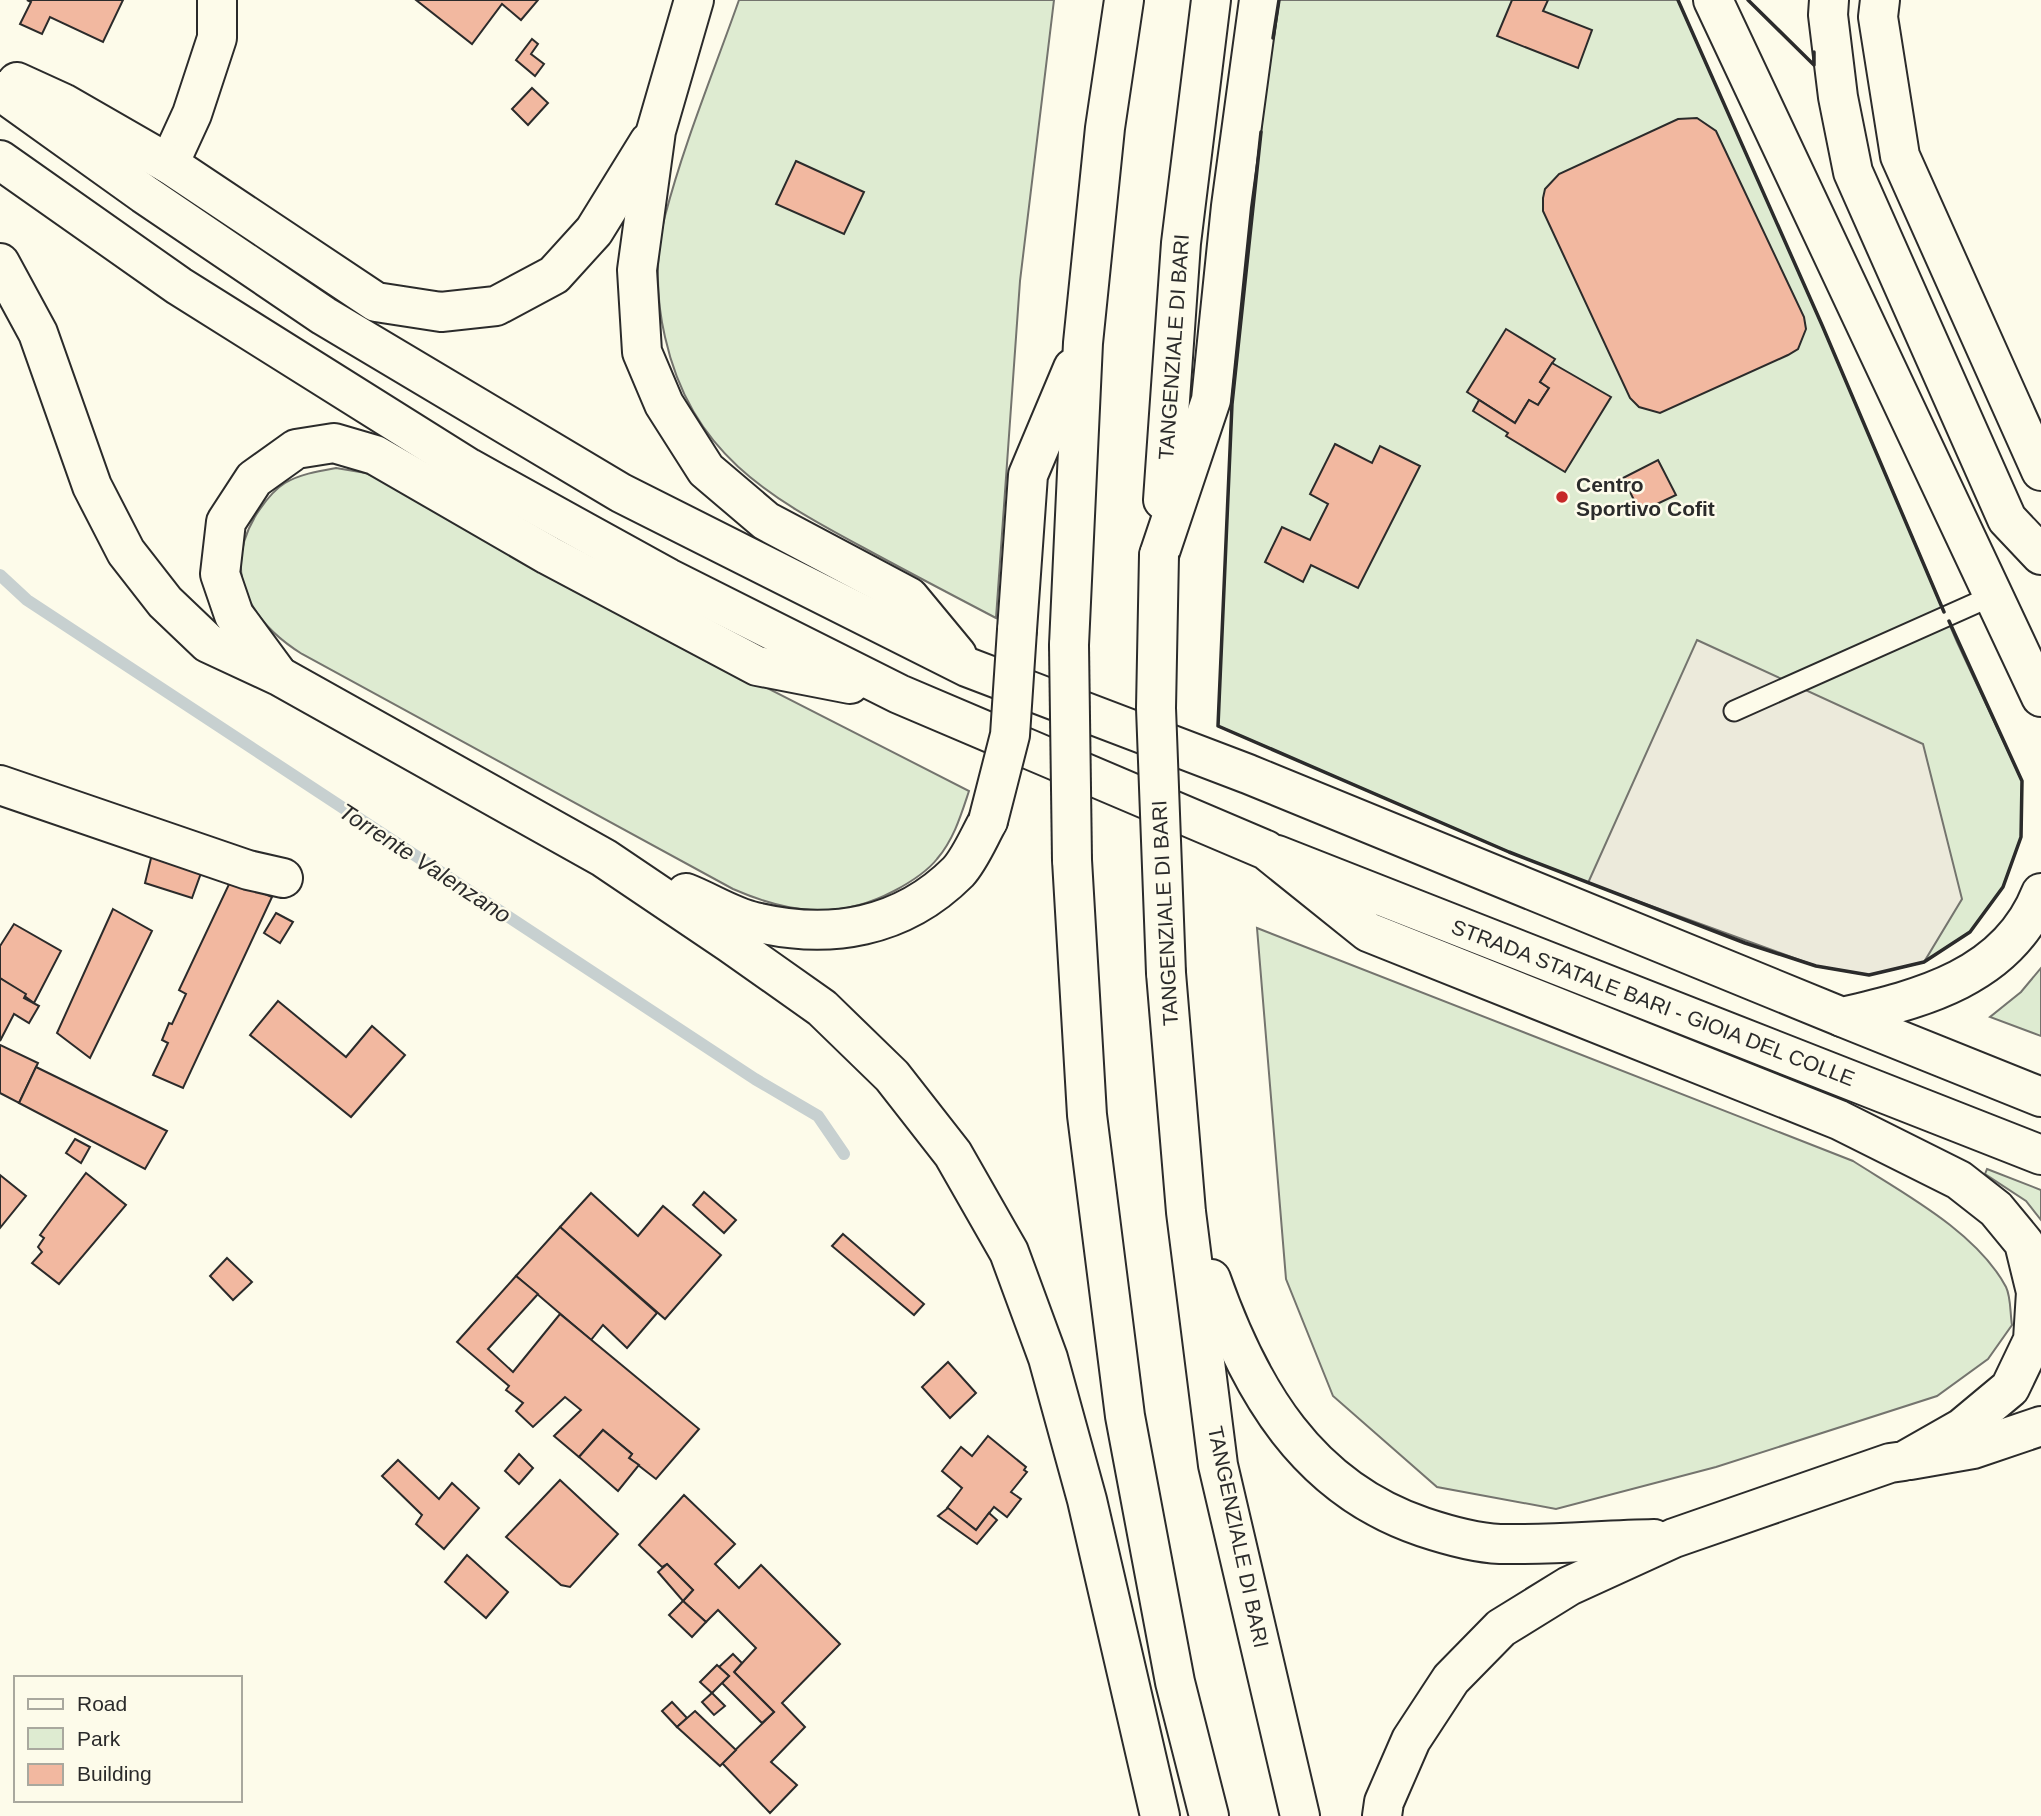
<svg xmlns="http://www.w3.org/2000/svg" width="2041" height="1816" font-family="Arial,sans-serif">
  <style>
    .green { fill: #deebd1; stroke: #74746e; stroke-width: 2 }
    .parking { fill: #eceadb; stroke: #74746e; stroke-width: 2 }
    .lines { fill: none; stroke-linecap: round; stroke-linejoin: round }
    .stream { stroke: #c7d0d0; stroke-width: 12 }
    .building { fill: #f2b8a0; stroke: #2b2b2b; stroke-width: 2 }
    .service-casing { stroke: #2b2b2b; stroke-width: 23 }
    .minor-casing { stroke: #2b2b2b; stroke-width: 42 }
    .secondary-casing { stroke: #2b2b2b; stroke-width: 42 }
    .trunk-casing { stroke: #2b2b2b; stroke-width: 42 }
    .service { stroke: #fdfbea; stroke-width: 19 }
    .minor { stroke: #fdfbea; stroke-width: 38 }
    .secondary { stroke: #fdfbea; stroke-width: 38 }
    .trunk { stroke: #fdfbea; stroke-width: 38 }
    .trunk-bridge-casing { stroke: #2b2b2b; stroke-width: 42; stroke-linecap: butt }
    .trunk-bridge { stroke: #fdfbea; stroke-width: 38 }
    .wall { stroke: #2b2b2b; stroke-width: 3.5 }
    .poi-dot { fill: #c62828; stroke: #fdfbea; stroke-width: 2.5 }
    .labels { text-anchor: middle; stroke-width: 5; stroke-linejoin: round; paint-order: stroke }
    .street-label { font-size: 21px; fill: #2b2b2b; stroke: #fdfbea }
    .poi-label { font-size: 21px; font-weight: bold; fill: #2b2b2b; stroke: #fdfbea; text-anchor: start }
    .water-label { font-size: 23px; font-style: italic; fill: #2b2b2b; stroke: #fdfbea }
  </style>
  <rect width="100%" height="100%" fill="#fdfbea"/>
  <!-- green -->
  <g class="green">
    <path d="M739 0H1054L1020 281 996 618C952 595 908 572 864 548 767 496 691 453 665 337 656 299 655 255 665 216 684 143 714 71 739 0Z"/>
    <path d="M1279 0H1678L1822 325 1957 642 2022 781 2021 837 2003 887 1970 932 1924 962 1869 975 1816 966 1745 943 1509 852 1218 726 1232 404 1267 75Z"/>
    <path d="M336 468 366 473 405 490 620 613 969 791C961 815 954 839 937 859 926 873 909 883 894 891 838 921 788 913 733 889L302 654C251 622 221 573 256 515 263 504 272 491 285 483 300 474 319 471 336 468Z"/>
    <path d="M1257 928 1853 1161C1903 1193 1977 1232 2006 1287 2011 1297 2010 1313 2012 1325L1988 1359 1937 1396 1716 1467 1556 1509 1437 1487 1333 1396 1286 1279Z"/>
    <path d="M2041 968V1036L1990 1017 2021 992Z"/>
    <path d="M1987 1169 2041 1190V1220L2026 1201 1985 1174Z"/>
  </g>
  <!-- parking -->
  <path class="parking" d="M1697 640 1923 744 1962 899 1924 962 1869 975 1816 966 1588 883Z"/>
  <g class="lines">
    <!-- stream -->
    <path class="stream" d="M0 575 27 600 755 1079 818 1116 844 1154"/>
  </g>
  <!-- building -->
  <g class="building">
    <path d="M27 0H123L103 42 50 17 42 34 20 24 31 2Z"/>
    <path d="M416 0H538L521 20 502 4 472 44Z"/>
    <path d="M1512 0H1548L1543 11 1592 30 1578 68 1497 36Z"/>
    <path d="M532 39 538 44 531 54 544 64 535 76 516 60Z"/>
    <path d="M532 88 548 103 528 125 512 109Z"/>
    <path d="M1697 118 1716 131 1804 317 1806 329 1798 349 1788 355 1660 413 1639 407 1630 398 1543 211V198L1545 189 1559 174 1678 119Z"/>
    <path d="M796 161 864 192 844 234 776 204Z"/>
    <path d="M1506 329 1555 359 1540 382 1549 388 1538 405 1529 400 1515 423 1467 392Z"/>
    <path d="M1552 363 1611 397 1565 472 1506 436 1508 433 1473 411 1479 400 1515 423 1529 400 1538 405 1549 388 1540 382Z"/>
    <path d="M1335 444 1372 463 1380 446 1420 466 1358 588 1311 565 1303 582 1265 562 1282 527 1310 540 1328 504 1310 494Z"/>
    <path d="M1658 460 1676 495 1640 512 1623 478Z"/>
    <path d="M152 854 201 873 192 898 145 883Z"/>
    <path d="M231 880 272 897 183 1088 153 1075 168 1043 162 1040 169 1023 172 1024 186 994 179 990Z"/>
    <path d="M113 909 152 931 90 1058 57 1033Z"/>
    <path d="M276 913 293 922 280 943 264 933Z"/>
    <path d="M14 924 61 951 34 1003 0 978V946Z"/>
    <path d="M0 978 26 994 24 998 39 1006 29 1023 14 1014 0 1041Z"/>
    <path d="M278 1001 346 1057 372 1026 405 1055 351 1117 250 1035Z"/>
    <path d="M0 1045 38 1063 19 1103 0 1093Z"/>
    <path d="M36 1067 167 1131 145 1169 19 1103Z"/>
    <path d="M75 1139 90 1147 81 1163 66 1153Z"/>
    <path d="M86 1173 126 1205 59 1284 32 1263 42 1252 38 1247 44 1238 40 1235Z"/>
    <path d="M0 1175 26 1196 0 1228Z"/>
    <path d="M704 1192 736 1220 724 1233 693 1205Z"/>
    <path d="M591 1193 638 1236 663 1206 721 1255 665 1319 560 1227Z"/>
    <path d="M560 1227 657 1313 627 1348 603 1325 591 1340 516 1276Z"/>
    <path d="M843 1234 924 1304 914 1315 832 1246Z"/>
    <path d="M227 1258 252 1282 233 1300 210 1276Z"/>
    <path d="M516 1276 538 1294 488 1349 513 1372 560 1314 699 1429 656 1479 629 1458 632 1454 603 1430 579 1457 554 1436 581 1410 565 1397 533 1427 516 1411 523 1403 506 1390 509 1386 457 1342Z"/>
    <path d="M948 1362 976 1393 950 1418 922 1387Z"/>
    <path d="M603 1430 632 1454 629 1458 639 1465 618 1491 579 1457Z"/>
    <path d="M988 1436 1026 1467 1024 1470 1027 1472 1011 1492 1021 1499 1007 1517 994 1507 976 1530 947 1508 962 1488 942 1471 961 1447 972 1456Z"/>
    <path d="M519 1454 533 1468 519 1484 505 1471Z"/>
    <path d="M398 1460 439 1499 452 1483 479 1508 444 1549 416 1524 422 1515 382 1476Z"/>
    <path d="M560 1480 618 1534 570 1587 561 1585 506 1537Z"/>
    <path d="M684 1495 735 1544 715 1564 739 1588 761 1565 840 1644 782 1703 805 1727 771 1762 797 1785 770 1813 722 1763 774 1712 734 1672 756 1648 718 1610 706 1622 683 1601 693 1590 667 1564 662 1567 639 1545Z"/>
    <path d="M948 1508 976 1530 989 1513 997 1520 977 1544 938 1516Z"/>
    <path d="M467 1555 508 1592 486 1618 445 1582Z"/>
    <path d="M667 1564 693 1590 683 1601 658 1572Z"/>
    <path d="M683 1601 706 1622 692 1637 669 1615Z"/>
    <path d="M733 1654 742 1663 734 1672 774 1712 762 1723 722 1683 729 1676 719 1667Z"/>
    <path d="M717 1665 729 1676 712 1693 700 1682Z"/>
    <path d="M712 1693 725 1706 714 1715 702 1702Z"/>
    <path d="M672 1702 687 1718 677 1727 662 1711Z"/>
    <path d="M695 1711 736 1750 720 1766 677 1727Z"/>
  </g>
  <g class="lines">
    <defs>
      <path id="service" d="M1734 711 1992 596"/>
      <g id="minor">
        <path d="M1829 0 1828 15 1838 97 1853 172 2007 519 2041 555"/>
        <path d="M1880 0 1878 17 1900 156 2041 471"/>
        <path d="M169 164 192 114 217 38V0"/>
        <path d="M0 785 248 870 283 878"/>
      </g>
      <g id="secondary">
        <path d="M1277 855 2041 1155"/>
        <path d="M1842 1017 2041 1097"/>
        <path d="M1910 1460 1973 1449 2041 1426"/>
      </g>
      <g id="trunk">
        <path d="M694 0 656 131 637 270 642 352 664 404 706 470 766 521 909 597 957 655"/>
        <path d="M1713 0 2041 697"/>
        <path d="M17 82 63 103 169 164 376 302 441 312 496 306 554 275 594 231 649 142"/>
        <path d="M0 91 144 194 324 316 621 493 967 667 1248 774 1842 1017C1921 999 2008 977 2041 893"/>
        <path d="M0 160 179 286 469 468 668 578 899 694 1266 850 1368 932 1839 1120 1959 1180 1996 1209 2024 1243 2036 1292 2033 1340 2010 1388 1962 1428 1904 1461 1890 1463 1674 1538 1569 1586 1501 1628 1451 1679 1411 1740 1384 1802 1382 1816"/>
        <path d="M0 263 38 333 92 486 126 552 165 602 208 643 279 676 604 858 730 943 822 1008 892 1076 953 1154 1009 1252 1048 1358 1087 1500 1160 1816"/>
        <path d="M1163 500 1181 243 1211 0"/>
        <path d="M1159 555 1211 400 1231 206 1259 0"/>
        <path d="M1017 630 1028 475 1073 368"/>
        <path d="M1069 645 1083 343 1105 128 1124 0"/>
        <path d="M276 672 234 615 220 574 226 522 254 479 296 449 334 443 375 455 548 555 757 666 850 684"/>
        <path d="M1072 860 1087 1115 1125 1416 1175 1682 1209 1816"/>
        <path d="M686 893C709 902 732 917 755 922 830 940 902 928 958 872 970 859 979 837 988 821"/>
        <path d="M1166 973 1186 1212 1218 1465 1300 1816"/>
        <path d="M1211 1279C1250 1390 1307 1488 1423 1527 1447 1535 1475 1543 1500 1544 1551 1545 1603 1540 1654 1539"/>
      </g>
    </defs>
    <!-- service casing -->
    <use href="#service" class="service-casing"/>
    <!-- minor casing -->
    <use href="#minor" class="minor-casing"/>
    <!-- secondary casing -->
    <use href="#secondary" class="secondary-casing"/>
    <!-- trunk casing -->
    <use href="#trunk" class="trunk-casing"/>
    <!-- service -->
    <use href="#service" class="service"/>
    <!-- minor -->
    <use href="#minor" class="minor"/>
    <!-- secondary -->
    <use href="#secondary" class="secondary"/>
    <!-- trunk -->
    <use href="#trunk" class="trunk"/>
    <defs>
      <g id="trunk-bridge">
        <path d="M1159 555 1156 708 1166 973"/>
        <path d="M1069 645 1072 860"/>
        <path d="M988 821 1010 735 1017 630"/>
      </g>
    </defs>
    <!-- trunk-bridge casing -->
    <use href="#trunk-bridge" class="trunk-bridge-casing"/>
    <!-- trunk-bridge -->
    <use href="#trunk-bridge" class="trunk-bridge"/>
    <!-- wall -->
    <g class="wall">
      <path d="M1678 0 1822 325 1944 612"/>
      <path d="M1748 0 1814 65V52"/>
      <path d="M1273 38 1279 0"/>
      <path d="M1261 132 1232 404 1218 726 1509 852 1745 943 1816 966 1869 975 1924 962 1970 932 2003 887 2021 837 2022 781 1949 621"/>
    </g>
  </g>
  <!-- markers -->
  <circle class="poi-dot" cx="1562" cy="497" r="7"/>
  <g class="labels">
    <!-- street labels -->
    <g class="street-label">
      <text transform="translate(1174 347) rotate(-86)" y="7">TANGENZIALE DI BARI</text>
      <text transform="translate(1165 913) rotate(-93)" y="7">TANGENZIALE DI BARI</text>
      <text transform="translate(1653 1003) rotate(21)" y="7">STRADA STATALE BARI - GIOIA DEL COLLE</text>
      <text transform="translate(1238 1537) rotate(78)" y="7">TANGENZIALE DI BARI</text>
    </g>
    <!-- poi labels -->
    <g class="poi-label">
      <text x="1576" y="492">Centro<tspan x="1576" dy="24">Sportivo Cofit</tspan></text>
    </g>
    <!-- water labels -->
    <g class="water-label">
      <text transform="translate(425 863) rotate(33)" y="8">Torrente Valenzano</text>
    </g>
  </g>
  <!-- legend -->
  <rect x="14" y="1676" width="228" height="126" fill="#fdfbea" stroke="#a9a89e" stroke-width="2"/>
  <rect x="28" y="1699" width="35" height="10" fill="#fdfbea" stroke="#a9a89e" stroke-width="2"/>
  <text x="77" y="1711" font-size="21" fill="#2b2b2b">Road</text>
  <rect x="28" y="1728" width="35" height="21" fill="#deebd1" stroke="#a9a89e" stroke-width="2"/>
  <text x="77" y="1746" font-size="21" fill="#2b2b2b">Park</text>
  <rect x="28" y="1764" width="35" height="21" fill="#f2b8a0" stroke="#a9a89e" stroke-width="2"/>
  <text x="77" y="1781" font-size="21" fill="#2b2b2b">Building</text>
</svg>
